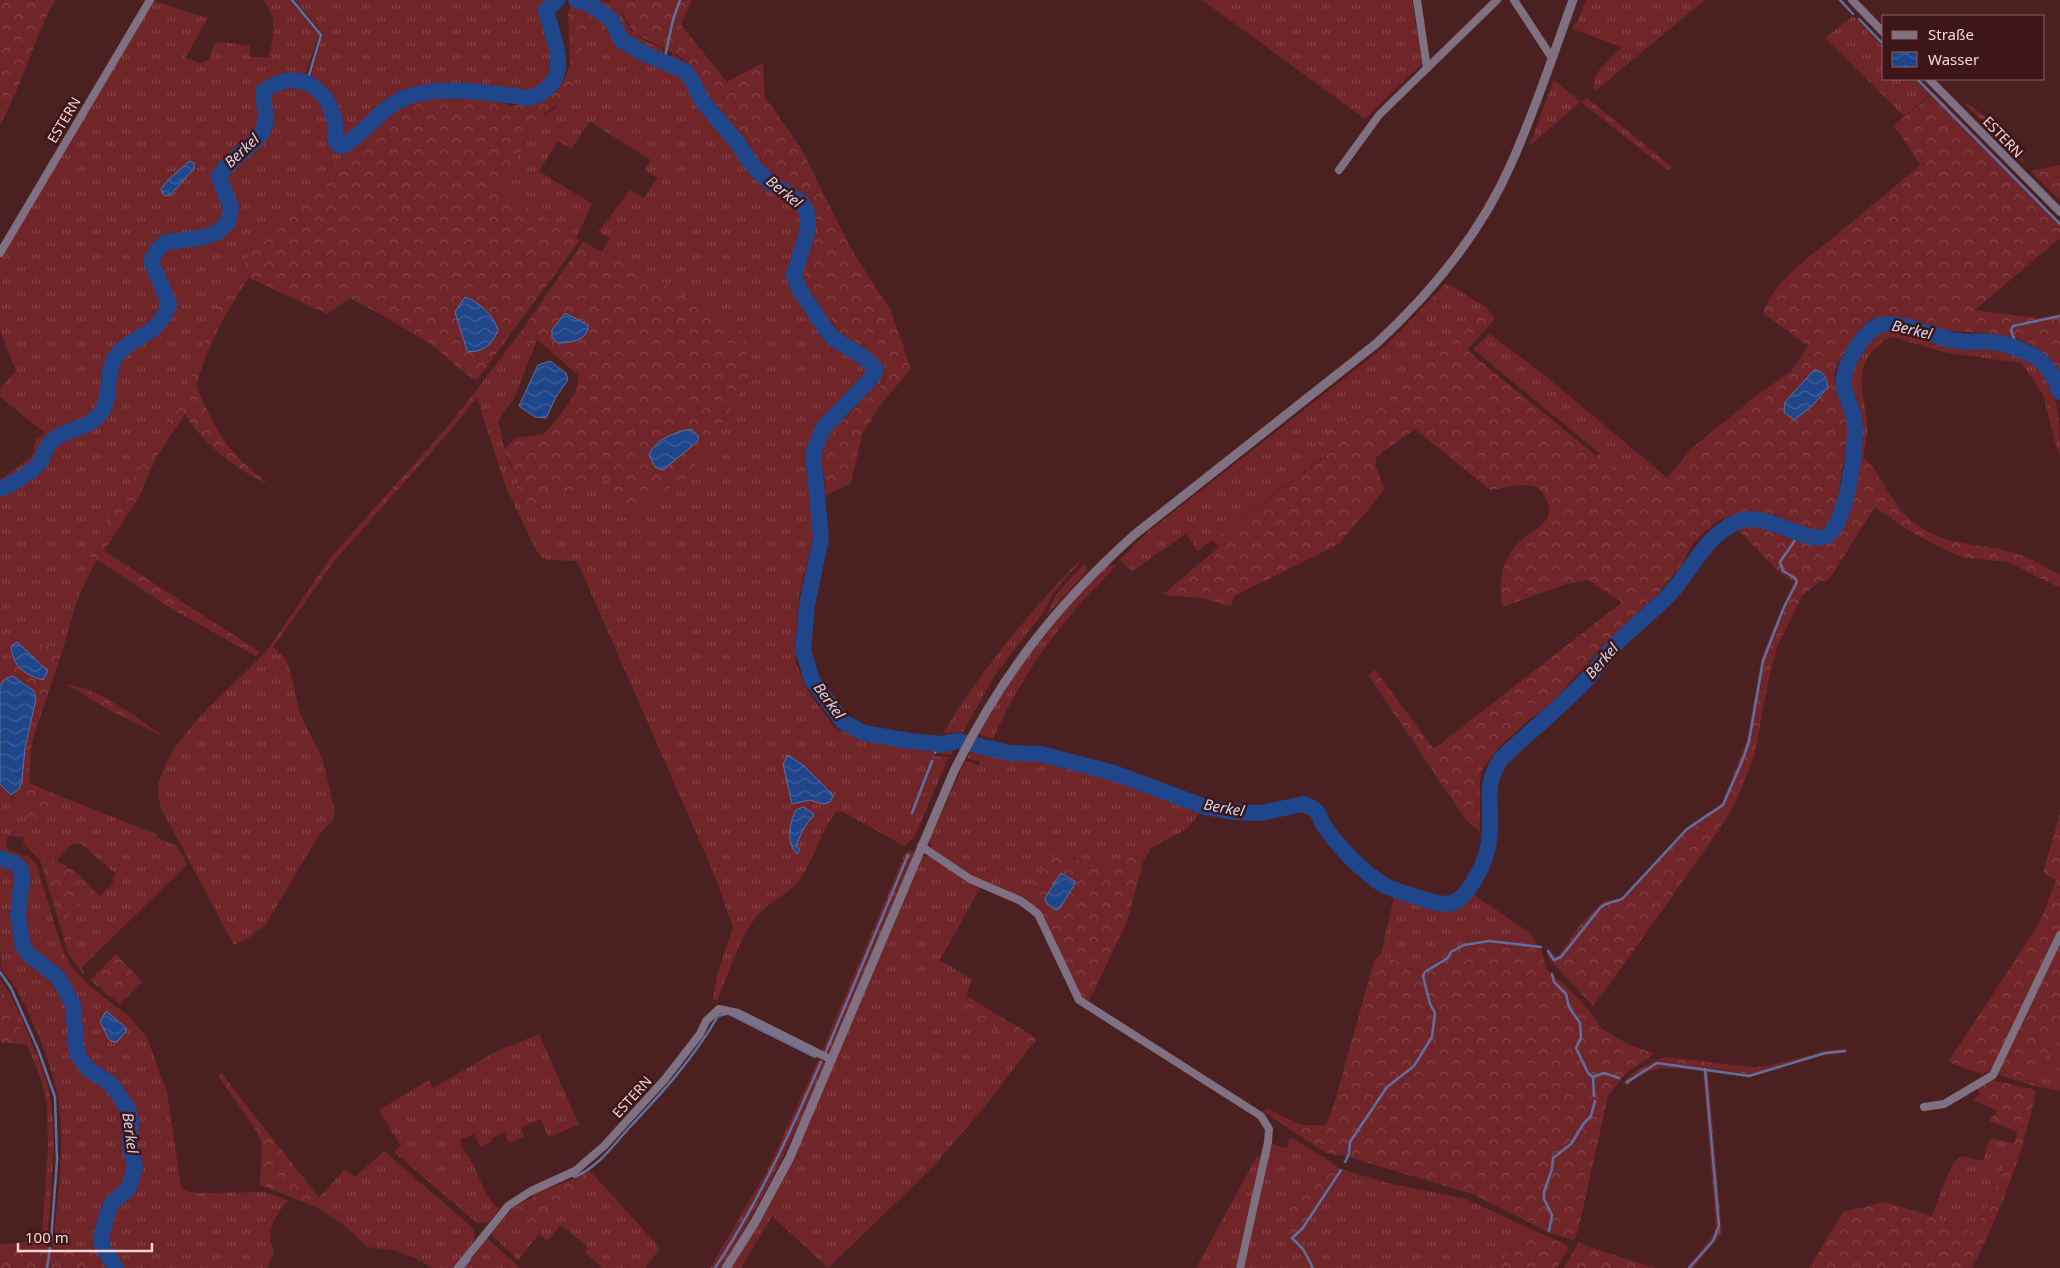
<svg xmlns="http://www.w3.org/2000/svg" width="2060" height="1268" font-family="'Noto Sans',sans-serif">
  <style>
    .grass { fill: url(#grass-tufts) }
    .forest { fill: url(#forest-crowns); fill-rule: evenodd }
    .water { fill: url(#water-waves); stroke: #5f70a0 }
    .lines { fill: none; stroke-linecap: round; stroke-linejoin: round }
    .stream { stroke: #5f70a0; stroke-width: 2.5 }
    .river { stroke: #1f458a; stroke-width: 16 }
    .minor { stroke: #7f7181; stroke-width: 8 }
    .tertiary { stroke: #7f7181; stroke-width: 9 }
    .labels { text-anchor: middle; stroke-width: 5; stroke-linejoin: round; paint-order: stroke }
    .street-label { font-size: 14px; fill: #f3d6d5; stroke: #3f1617 }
    .water-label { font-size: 15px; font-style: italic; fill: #ccd8ec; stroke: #3f1617 }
  </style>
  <defs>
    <pattern id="grass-tufts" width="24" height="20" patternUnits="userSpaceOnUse" patternTransform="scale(1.25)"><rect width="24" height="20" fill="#702529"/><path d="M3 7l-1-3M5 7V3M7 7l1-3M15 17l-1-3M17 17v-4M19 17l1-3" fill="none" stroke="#854447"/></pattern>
    <pattern id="forest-crowns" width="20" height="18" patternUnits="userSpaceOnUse" patternTransform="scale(1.25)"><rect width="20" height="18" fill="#702529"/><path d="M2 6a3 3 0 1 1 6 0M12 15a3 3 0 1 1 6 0" fill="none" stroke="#854447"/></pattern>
    <pattern id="water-waves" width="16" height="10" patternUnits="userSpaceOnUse" patternTransform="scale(1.25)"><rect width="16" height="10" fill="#1f458a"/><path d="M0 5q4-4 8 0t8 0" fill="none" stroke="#405f9a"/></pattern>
  </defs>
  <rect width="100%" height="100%" fill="#4a2020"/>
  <!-- grass -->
  <g class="grass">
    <path d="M263 0H290L319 35 305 75 269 80 262 88 260 127C247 145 224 153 215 174 218 188 225 200 223 215 221 241 182 230 167 236 160 239 155 247 151 253 150 255 146 259 146 262 144 270 164 293 164 308 154 332 125 339 110 359 99 374 107 395 97 412L52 436 39 451 36 460 0 485V480L32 456 36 439 45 433 0 397V388L16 371 0 331V259L153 1 208 18 185 58 200 63 209 60 214 44 222 42 250 46V57H268C274 40 278 15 263 0Z"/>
    <path d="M295 0H549L541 11C551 34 567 77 537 92 493 94 442 76 400 95 388 101 374 111 363 121 356 128 354 135 344 139 341 133 345 129 343 123 339 104 325 90 310 79L323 34Z"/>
    <path d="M589 0C632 0 613 14 635 34 643 41 654 44 663 49V54L649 50 626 37 616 16 604 7Z"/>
    <path d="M1202 0H1412L1422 64 1365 119Z"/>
    <path d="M1586 0H1705L1595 91C1589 73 1611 59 1622 47L1572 29 1574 23H1577Z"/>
    <path d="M1853 16 1884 48V79H1914L1930 95 1904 116 1825 38Z"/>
    <path d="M597 30 622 52 634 58 656 60 682 73 699 102 737 147 749 167 764 183 800 207C809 228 797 245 793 267 788 290 818 331 836 345 848 354 861 358 871 369V374L854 388 820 427 810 451 815 528 799 598 795 646 796 663 807 689 832 725 840 731 849 732 861 738 910 746 938 749 956 745 951 755 934 753 933 756 949 757 914 838 904 846 841 811 836 812C820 832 815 856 802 876 791 894 769 901 756 917 738 941 729 973 717 1001L713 999 718 971 733 927 714 874 577 561 547 560 540 556 534 547 506 487 475 392 520 333 534 348 514 399 498 420 507 459 517 478V491L541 506 571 491 601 482 608 478 625 518 689 476 737 399 743 381 752 375 741 331 663 282 602 251 610 238 598 232 630 190 644 198 657 178 645 170 651 160 590 122 571 149 558 141 539 171 592 204 576 238 499 189 539 118 555 109 581 51 584 34Z"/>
    <path d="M672 53 697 71 706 90 719 109 743 134 769 171 812 202 819 229 817 233 810 238 811 253 808 261C815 280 826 321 841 334 852 343 881 353 885 368 887 376 878 394 872 399 868 402 862 402 858 405 848 412 825 441 822 453 819 464 825 483 827 495L821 497C820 483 816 466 818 451 822 424 858 396 877 377L878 367 870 358 841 340 831 330 802 290 799 270 811 223 805 203 769 177 755 163 743 144 705 99 694 77 687 69 671 60Z"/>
    <path d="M1554 80 1581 102 1587 98 1672 167 1667 170 1581 102 1529 146Z"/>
    <path d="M290 85C296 86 305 86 310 89 320 95 330 111 330 123 329 136 324 147 340 153L352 147 394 108 419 97 391 119 360 149 338 160 262 236 221 297 184 395 169 422 86 554 96 561 77 600 63 649 11 639 13 676 6 678 0 686V493L9 490 42 467 49 452 59 441 82 432 103 418 109 410 117 364 162 325 171 313V294L158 269 156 259 168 248 197 245 223 235 232 225 236 209 223 178C228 157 256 153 266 135 275 120 264 102 278 88Z"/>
    <path d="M1452 286 1487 308 1350 420 1316 439 1326 455 1198 551 1186 534 1132 571 1120 560 1148 532 1431 310Z"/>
    <path d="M1887 329 1896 330C1915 337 1935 345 1955 348 1970 351 1986 347 2001 350 2057 358 2060 409 2060 455L2056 447 2043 394 2021 363 1947 353 1892 337C1883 340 1877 346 1871 353 1854 375 1865 397 1867 421 1868 433 1865 445 1863 457L1860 454C1861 443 1863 429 1862 419 1856 384 1840 386 1864 349 1871 339 1875 334 1887 329Z"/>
    <path d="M1490 334 1543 374 1652 465 1617 473 1596 456 1599 453 1473 349Z"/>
    <path d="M1080 560 1081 561 1054 592 1045 610 993 678 963 732 943 733C981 670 1029 612 1080 560Z"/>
    <path d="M1085 563 1087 571 1046 616 1057 593Z"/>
    <path d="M1107 565 1116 566C1063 619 1024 669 993 739L979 734C1013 669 1057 617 1107 565Z"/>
    <path d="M271 645 283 656 289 666 300 714 323 760 335 813 333 820 320 833 266 924 250 937 234 945 162 810C138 755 241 683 271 645Z"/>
    <path d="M972 749 1021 761 1044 760 1121 780 1137 785 1155 797 1202 810 1187 829 1124 862 1109 867 1056 855 1022 899C1001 889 934 864 929 841L965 761 978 765 980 762 967 758Z"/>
    <path d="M0 784 13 799 28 796 25 837 65 798 159 835 156 837 177 846 187 865 81 968 72 945 67 916 95 891 100 896 114 882 112 880 116 874 80 843 70 846 57 861 30 846 24 837 8 836 6 848 25 856 27 855 36 863 61 945 70 966 91 987 131 1018 147 1038 167 1092 181 1187 189 1192 198 1193 265 1192 288 1200C276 1216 264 1230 274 1251L267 1268H121C118 1260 107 1249 106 1242 104 1233 109 1213 115 1206 117 1203 122 1203 125 1200 131 1196 134 1188 137 1181 143 1164 136 1138 133 1121 130 1096 117 1084 98 1070 93 1066 87 1063 83 1058 76 1047 83 1016 75 998 71 988 64 978 56 970 47 961 34 956 28 945 14 920 49 851 0 852Z"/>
    <path d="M910 850 914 852 830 1053H821L905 853Z"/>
    <path d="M922 856H930L973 886 980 888 940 960 972 979 963 1007 1028 1050 982 1110 930 1170 828 1268 772 1216 741 1268H731L766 1212 807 1128Z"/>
    <path d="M0 862 9 864 17 878 15 916 20 948 28 960 54 979 68 1003 71 1015 69 1049 71 1056 77 1066 112 1090 122 1104 127 1122 128 1175C119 1193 87 1227 96 1248L84 1251 53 1248C57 1195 68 1137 55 1085 48 1054 30 1014 15 987 11 980 5 975 1 968 0 961 0 877 0 862Z"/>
    <path d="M1473 894 1530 933 1541 949 1490 942 1457 949 1445 962 1426 973H1421L1381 954 1394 897C1426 907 1446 922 1473 894Z"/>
    <path d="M0 979C12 996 20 1014 28 1033 35 1051 44 1069 48 1087 60 1139 50 1195 46 1248L41 1247 48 1150 47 1105 41 1079 12 1008 0 987Z"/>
    <path d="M2060 1020V1091L2035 1086Z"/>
    <path d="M539 1034 579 1125 548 1137 541 1119 521 1127 524 1137 509 1143 504 1132 492 1138 493 1141 480 1147 474 1134 461 1139V1148C480 1165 479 1193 499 1209L489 1222 477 1223 394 1152 401 1146 379 1110 429 1080 433 1088 495 1052Z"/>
    <path d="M1847 1049V1053L1826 1055 1749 1077 1708 1072 1722 1233 1693 1268H1686L1713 1236 1716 1227 1703 1071C1671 1068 1653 1062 1627 1086L1623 1083 1632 1074 1655 1060 1749 1074 1825 1051Z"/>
    <path d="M819 1058 826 1063C795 1134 763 1203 720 1268H710L768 1169Z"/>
    <path d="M1289 1139H1294L1335 1165 1332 1167 1296 1233 1340 1169 1388 1183 1466 1199 1526 1227 1498 1268H1322L1297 1236 1294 1238 1305 1249 1314 1268H1242L1271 1142 1283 1148 1288 1147Z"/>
    <path d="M1993 1139 2013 1143 2006 1163 1975 1233 1932 1216 1953 1162 1962 1156 1983 1161 1989 1141Z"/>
    <path d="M384 1151 473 1228 475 1239 455 1268H433L415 1258 392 1250 367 1247 345 1226 316 1207 317 1200 345 1169 355 1177Z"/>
    <path d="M1257 1156 1262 1159 1240 1246 1237 1268H1196Z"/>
    <path d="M592 1173 660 1248 645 1268H603L585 1253 589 1248 561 1225 547 1241 539 1234 518 1260 491 1234 515 1206 544 1230Z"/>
    <path d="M487 1238 520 1268H465Z"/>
  </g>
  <!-- forest -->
  <g class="forest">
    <path d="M0 0H55C33 40 23 85 0 124Z"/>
    <path d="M573 0H588L609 24 617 40 642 59C624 58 610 42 597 30L584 34 577 75 570 95 539 118 499 189 580 240 477 380C461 373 451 360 437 349 410 330 380 314 350 298L327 314 249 278C226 310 207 347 196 386 216 432 228 454 269 484 237 471 203 444 185 414L157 456 139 497 104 551 260 652 256 656 175 611 98 560 96 561 86 554 169 422 184 395 221 297 262 236 338 160 360 149 391 119 419 97 439 94 480 96 513 106 541 99 554 90 564 79 570 65 568 12Z"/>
    <path d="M609 0H692L681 25 727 82 763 63 765 97 801 148 850 247 891 311 911 369 881 404 862 435 851 483 827 495C826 485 819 454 822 447 831 431 852 410 867 398H873L884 381 886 370 883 363 859 344 839 333 833 321 815 301 804 278 811 253 810 237 817 233 819 229 812 202 769 171 743 134 719 109 706 90 696 71 679 56 634 33 621 11Z"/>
    <path d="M1934 93 2060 222V238L1975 310 2038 318 2060 314V374C2051 359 2037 346 2020 340 1990 329 1956 335 1925 327 1913 323 1902 316 1889 316 1883 316 1876 318 1870 319L1845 352 1847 354C1818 377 1849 395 1849 420 1849 439 1844 459 1841 477 1838 491 1839 507 1833 519 1830 527 1824 531 1816 533L1775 515 1744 511 1718 521 1700 536 1690 548 1682 565 1653 599 1634 616 1629 624 1608 641 1548 707 1530 719 1500 746 1483 768 1480 780V832L1466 820 1368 675 1375 670 1434 749 1622 602 1588 580 1567 584 1502 607C1498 580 1502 555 1525 537 1533 531 1543 526 1548 517 1550 510 1549 504 1545 497 1535 476 1508 489 1490 490L1415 429 1377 456 1375 465 1385 489 1339 544 1234 596 1231 606 1196 597 1169 596 1162 592H1166L1219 547 1213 540 1326 456 1316 439 1350 420 1487 308 1495 319 1467 350 1617 473 1652 465 1667 478 1693 447 1756 396 1791 371 1808 346 1763 313C1776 277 1813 255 1841 231 1868 209 1894 187 1920 165L1894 125ZM1808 378 1828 387 1812 406 1794 420 1785 402C1794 395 1799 385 1808 378Z"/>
    <path d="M1963 101 2005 130 2027 167Z"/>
    <path d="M2060 165V201L2031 171Z"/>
    <path d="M583 242 663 282 741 331 752 375 743 381 737 399 689 476 625 518 608 478 601 482 571 491 541 506 526 503 517 491V478L504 450 515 438 544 434C558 417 579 398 578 375L537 339 534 348 520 333ZM678 431 698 441 663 470 669 437Z"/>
    <path d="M1445 284 1452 286 1431 310 1383 349Z"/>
    <path d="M475 392 477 397 450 431 335 560 273 647 271 645 331 557 448 426Z"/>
    <path d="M1860 454C1885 475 1889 507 1920 527 1952 547 1982 543 2015 553 2032 558 2045 567 2060 575V588L2008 562 1966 558 1951 553 1909 531 1875 507 1830 578 1825 582 1821 580 1802 596 1778 645 1770 672 1754 757 1735 804 1714 837 1610 984 1593 1006 1549 959 1547 948 1556 956 1559 955 1580 925 1604 901 1622 898 1686 828 1722 803 1747 740 1761 661 1771 633 1794 582 1780 573 1737 529C1763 523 1769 529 1792 538 1830 555 1845 540 1848 501 1848 497 1852 492 1853 487 1856 477 1858 465 1860 454Z"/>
    <path d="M11 639 63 649 36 729 31 748 29 783 65 798 25 837 30 846 76 872 95 891 67 916 72 945 85 976 69 955 40 860 23 843 28 797 17 799 11 795H14L33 716 26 683 13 676Z"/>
    <path d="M66 684C103 690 134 716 164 737L111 711Z"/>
    <path d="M2060 813V930L2000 1057 1991 1070 1982 1074 1948 1062 2040 922 2056 880 2043 873Z"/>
    <path d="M1151 849 1143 862 1127 922 1088 1003 1081 999 1047 923 1040 912 1022 899 1031 879 1056 855 1109 867ZM1061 873 1074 880 1075 885 1058 910Z"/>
    <path d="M2060 941V1020L2035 1086 1999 1075V1071Z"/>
    <path d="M1490 942 1541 949 1546 968 1584 1004 1602 1029 1628 1044 1655 1054 1628 1071 1608 1096 1578 1231 1574 1240 1550 1233 1472 1194 1349 1157 1326 1153 1262 1111 1268 1109 1301 1125H1326L1334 1104 1374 961 1381 954 1421 973H1426L1445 962 1457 949Z"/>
    <path d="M116 954 142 982 120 1004 90 980Z"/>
    <path d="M0 987 12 1008 27 1045 0 1042Z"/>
    <path d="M967 996 1031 1035 1037 1039 1028 1050 962 1007Z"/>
    <path d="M1825 1051 1749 1074 1655 1060 1666 1057 1750 1067 1767 1066Z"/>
    <path d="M221 1073 320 1199 316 1207 260 1185 262 1143 254 1127 218 1076Z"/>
    <path d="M1988 1079 2036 1090C2026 1146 1999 1217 1972 1268H1809L1843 1212 1885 1202 1932 1216 1975 1233 2006 1163 2013 1143H2015L2017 1132 1990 1121 1993 1115 1996 1114V1110L1973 1100 1980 1093 1976 1089Z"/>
    <path d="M1335 1165 1340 1169 1302 1227 1290 1238C1288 1228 1287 1219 1290 1210 1293 1199 1313 1170 1324 1166 1329 1165 1331 1167 1335 1165Z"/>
    <path d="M589 1170 592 1173 544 1230 515 1206 533 1197 532 1194 574 1179Z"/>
    <path d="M1526 1227 1565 1244 1568 1248 1557 1268H1498Z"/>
    <path d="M1300 1233 1322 1268H1314L1305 1249 1293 1238Z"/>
    <path d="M33 1241C46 1251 80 1252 96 1248L110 1268H0V1245Z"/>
    <path d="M1579 1242 1584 1245 1655 1268H1563Z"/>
  </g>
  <!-- water -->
  <g class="water">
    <path d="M190 161 194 163V169L170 195 166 196 162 193 161 189 170 178Z"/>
    <path d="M465 297C480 302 494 316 498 330 493 344 481 354 467 351L455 312Z"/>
    <path d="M565 313 588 325C589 340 571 343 558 343L552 338V330Z"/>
    <path d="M550 361 566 373 568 380 556 397 546 418 535 417 519 406 538 365Z"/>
    <path d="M1814 370C1824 370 1827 379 1828 387L1812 406 1794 420 1784 412 1785 402Z"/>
    <path d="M691 429 698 436V441L663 470 655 467 649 455C654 440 677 431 691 429Z"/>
    <path d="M17 642 48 671 43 680C25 675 12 666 11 646Z"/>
    <path d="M13 676 34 691 36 699 25 748 22 781 19 789 11 795 0 784V686L6 678Z"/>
    <path d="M788 755 804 766 832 794 833 796 830 802 823 804 810 800 792 804 783 764Z"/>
    <path d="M803 807 813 813V817C805 823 800 836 796 846L800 849 797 854C786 844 789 822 796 810Z"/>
    <path d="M1061 873 1076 882 1060 908 1056 910 1046 903 1045 898Z"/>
    <path d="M106 1011 126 1028V1031L117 1042 110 1041 100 1022Z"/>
  </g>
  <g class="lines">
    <!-- stream -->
    <g class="stream">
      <path d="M292 0 321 35 307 82"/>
      <path d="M1840 0 1853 14"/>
      <path d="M1859 19 1884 45"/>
      <path d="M664 61 673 20 680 0"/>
      <path d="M1917 79 2060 224"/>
      <path d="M2017 348 2011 330 2013 326 2060 316"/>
      <path d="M935 753 939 744"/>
      <path d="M912 813 932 761"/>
      <path d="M1548 951 1554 960 1561 957 1600 908C1607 901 1616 903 1623 898L1687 829 1723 805 1743 759 1749 741 1763 661 1784 607 1797 582 1795 578 1783 571 1780 562 1800 533"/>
      <path d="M0 972 11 988 38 1049 55 1097 57 1160 51 1241"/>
      <path d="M1552 974 1554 982 1566 994 1569 1007 1580 1023 1581 1038 1576 1048 1588 1073 1593 1077 1594 1096"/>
      <path d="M731 1015 815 1057"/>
      <path d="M825 1054 908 855"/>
      <path d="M1593 1077 1604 1073 1619 1078"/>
      <path d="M1627 1082 1657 1063 1749 1076 1825 1053 1845 1051"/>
      <path d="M1345 1162 1349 1154 1350 1142 1387 1087 1414 1066 1432 1037 1435 1013 1430 1004 1423 976 1425 972 1448 958 1451 952 1464 945 1489 941 1541 947"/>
      <path d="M574 1177C597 1168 612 1147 628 1129 661 1094 694 1058 718 1016L726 1014"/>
      <path d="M1549 1231 1552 1215 1544 1199V1192L1552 1169 1553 1158 1571 1144 1584 1123 1591 1116 1595 1101"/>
      <path d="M47 1268 50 1248"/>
      <path d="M463 1268 470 1259"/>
      <path d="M715 1268C758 1203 790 1133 821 1062"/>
      <path d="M1313 1268 1303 1249 1292 1238 1302 1229 1341 1170"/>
      <path d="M1689 1268 1713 1241 1719 1226 1705 1069"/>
    </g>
    <!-- river -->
    <g class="river">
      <path d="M576 0 589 4 611 19 621 40 647 55 685 71 691 79 702 101 736 141 752 165 768 181 802 203 807 213 808 229 794 275 799 289 823 326 834 339 862 356 875 368 874 375 824 427 813 453 821 538 807 605 803 650 812 680 843 722 864 733 910 741 941 744 958 741 1010 753 1041 754 1114 773 1205 807 1236 812 1261 813 1303 804C1307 806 1313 807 1316 811 1320 814 1320 820 1323 824 1336 844 1356 865 1375 879 1387 889 1405 893 1420 898 1449 908 1459 907 1475 879 1484 865 1489 848 1490 832 1492 802 1483 786 1501 759 1529 732 1561 707 1587 679 1597 668 1605 656 1615 645 1634 625 1657 609 1675 588 1695 564 1707 535 1737 522 1766 509 1810 548 1828 535 1847 522 1858 442 1854 419 1852 405 1841 391 1844 377 1846 361 1867 325 1884 324 1907 323 1929 335 1952 340 1969 344 1987 339 2004 344 2034 353 2049 361 2060 392"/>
      <path d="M0 489C9 486 36 470 40 462 46 452 46 444 57 437 70 429 90 427 100 414 113 397 104 374 116 356 135 332 156 340 169 304L151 261 157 250 166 242 201 238 218 232 228 222 231 208 219 177C228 157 262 144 265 124 266 114 264 102 263 92 296 67 327 85 335 123 337 131 333 139 338 145L343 146C362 135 375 116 393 104 428 81 490 93 529 98 576 83 554 44 546 10L557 0"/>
      <path d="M0 858 15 863 21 870 22 879 18 914 22 944 29 955 58 977 73 1005 77 1054 88 1069 111 1084 128 1109 131 1121 129 1142 135 1167 129 1188 112 1203 108 1211 101 1237 102 1246 116 1268"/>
    </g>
    <!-- minor -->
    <g class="minor">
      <path d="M1417 0 1427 68"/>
      <path d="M1514 0 1552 58"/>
      <path d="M1852 0 1884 33"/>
      <path d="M1929 79 2060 212"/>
      <path d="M1339 170 1379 115 1497 0"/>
      <path d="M0 253 150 0"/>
      <path d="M921 846 970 879 1021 901 1038 914 1079 1000 1261 1116 1269 1129 1268 1142 1240 1268"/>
      <path d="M1924 1107 1944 1104 1993 1075 2060 935"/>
      <path d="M458 1268 508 1206 531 1191 575 1171 604 1146 665 1079 700 1034 706 1021 719 1009 738 1013 832 1060"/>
    </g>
    <!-- tertiary -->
    <path class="tertiary" d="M726 1268 755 1222 790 1157 954 771C1001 676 1055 606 1134 535L1377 343C1432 292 1481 233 1511 164 1535 111 1553 55 1573 0"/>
  </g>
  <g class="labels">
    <!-- street labels -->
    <g class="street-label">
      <text transform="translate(64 120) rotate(-59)" y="5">ESTERN</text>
      <text transform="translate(2003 137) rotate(46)" y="5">ESTERN</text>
      <text transform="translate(632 1097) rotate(-48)" y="5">ESTERN</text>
    </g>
    <!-- water labels -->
    <g class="water-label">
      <text transform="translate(242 151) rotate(-43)" y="5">Berkel</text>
      <text transform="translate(784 192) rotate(39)" y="5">Berkel</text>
      <text transform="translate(1912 330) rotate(13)" y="5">Berkel</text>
      <text transform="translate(1602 661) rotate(-49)" y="5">Berkel</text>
      <text transform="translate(829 701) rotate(54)" y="5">Berkel</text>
      <text transform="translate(1224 808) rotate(10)" y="5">Berkel</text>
      <text transform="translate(130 1133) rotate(82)" y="5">Berkel</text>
    </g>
  </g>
  <!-- legend -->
  <rect x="1882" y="15" width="162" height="65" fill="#3f1617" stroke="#876363"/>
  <rect x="1892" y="31" width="25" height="8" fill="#7f7181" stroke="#876363"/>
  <text x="1928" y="40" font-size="15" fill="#f3d6d5">Straße</text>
  <rect x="1892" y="52" width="25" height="15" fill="url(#water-waves)" stroke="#876363"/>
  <text x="1928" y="65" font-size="15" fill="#f3d6d5">Wasser</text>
  <!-- scale -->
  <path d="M18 1243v8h134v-8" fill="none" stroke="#f3d6d5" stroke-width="2.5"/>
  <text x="25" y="1243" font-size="15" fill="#f3d6d5" stroke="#3f1617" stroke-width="4" paint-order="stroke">100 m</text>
</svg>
